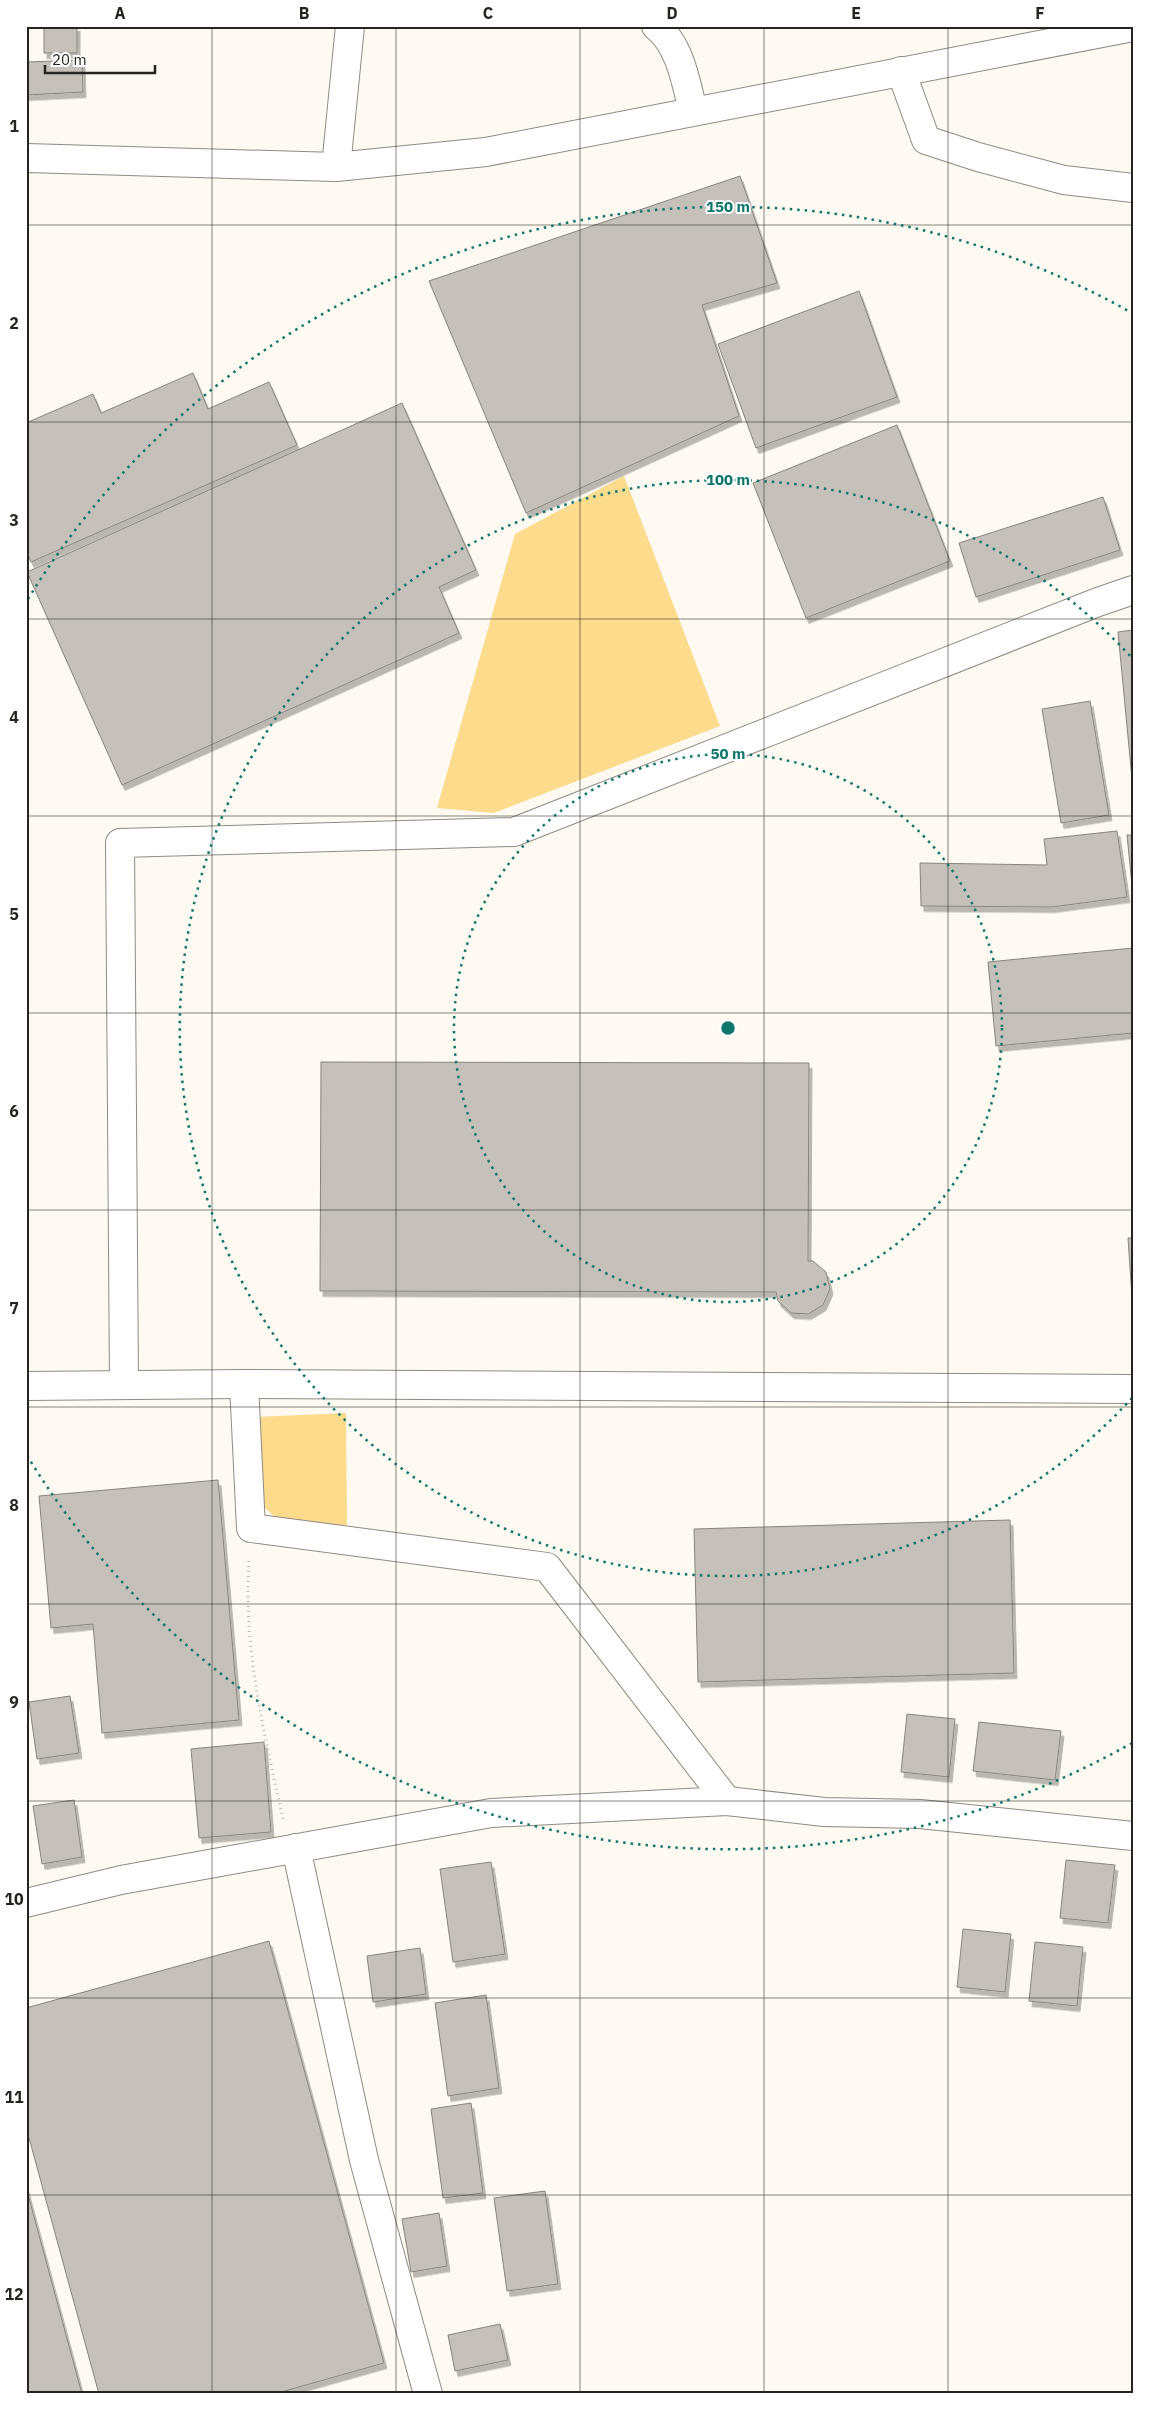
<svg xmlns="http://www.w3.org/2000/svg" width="1159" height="2420" font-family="'IBM Plex Sans',sans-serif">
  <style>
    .green { fill: #fddb8d }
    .building { fill: #c5c1ba; stroke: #87847d; filter: url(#shadow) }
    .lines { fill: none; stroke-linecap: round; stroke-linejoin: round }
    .street-casing { stroke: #8e8b84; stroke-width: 30 }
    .secondary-casing { stroke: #8e8b84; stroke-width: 30 }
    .path { stroke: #bdbab3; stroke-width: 3; stroke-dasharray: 1 4; stroke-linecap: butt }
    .street { stroke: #fff; stroke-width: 28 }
    .secondary { stroke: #fff; stroke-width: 28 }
    .grid { fill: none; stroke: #252421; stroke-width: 1; stroke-opacity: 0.55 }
    .ring { fill: none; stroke: #0f766e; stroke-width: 2.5; stroke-dasharray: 2.5 5 }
    .centre { fill: #0f766e; stroke: #fff; stroke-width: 2.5 }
    .ring-label { font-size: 15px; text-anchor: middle; font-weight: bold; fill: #0f766e; stroke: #fff; stroke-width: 4; stroke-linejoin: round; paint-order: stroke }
    .neatline { fill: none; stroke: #252421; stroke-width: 2 }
    .grid-label { font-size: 16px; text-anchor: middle; font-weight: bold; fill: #252421 }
  </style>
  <defs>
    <filter id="shadow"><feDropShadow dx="3" dy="5.5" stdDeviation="0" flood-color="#0004"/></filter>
  </defs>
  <rect width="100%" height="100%" fill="#fefaf2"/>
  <!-- green -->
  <g class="green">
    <path d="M624 476 720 726 494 813 437 808 515 534Z"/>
    <path d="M346 1413 347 1525 282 1524 253 1496 255 1417Z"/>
  </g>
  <!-- building -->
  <g class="building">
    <rect x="44" y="26" width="33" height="27"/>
    <path d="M82 60 83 92 26 95V62Z"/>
    <path d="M740 176 777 283 702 305 739 416 526 513 429 281Z"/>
    <path d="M859 291 897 397 756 448 718 344Z"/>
    <path d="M193 373 208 409 269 382 297 445 31 562 26 550V423L93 394 101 413Z"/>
    <path d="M402 403 476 570 439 587 459 633 122 785 27 572Z"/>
    <path d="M897 425 950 561 806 618 753 483Z"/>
    <path d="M1103 497 1120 550 976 597 959 543Z"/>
    <path d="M1133 630V789L1118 632Z"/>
    <path d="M1090 701 1109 815 1061 823 1042 709Z"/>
    <path d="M1117 831 1127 897 1052 907 921 906 920 863 1047 865 1044 839Z"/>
    <path d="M1127 835H1133V895Z"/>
    <path d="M1133 948V1033L996 1046 988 962Z"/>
    <path d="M321 1062 809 1063 808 1261H813L826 1272 830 1289 823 1305 808 1314 791 1313 778 1301 776 1292 320 1291Z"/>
    <path d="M1128 1238H1133L1132 1297Z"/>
    <path d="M218 1480 239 1720 102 1733 93 1624 51 1628 39 1496Z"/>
    <path d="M1010 1520 1014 1673 698 1682 694 1529Z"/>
    <path d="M70 1696 79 1753 37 1759 29 1702Z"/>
    <path d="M907 1714 955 1719 949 1777 901 1772Z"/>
    <path d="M979 1722 1061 1731 1055 1780 973 1771Z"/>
    <path d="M264 1742 271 1832 199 1838 191 1749Z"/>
    <path d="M74 1800 82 1857 42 1864 33 1806Z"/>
    <path d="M1066 1860 1115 1865 1108 1923 1060 1918Z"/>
    <path d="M491 1862 505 1954 453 1962 440 1869Z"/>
    <path d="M963 1929 1011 1934 1005 1992 957 1987Z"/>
    <path d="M269 1941 384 2363 274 2394H99L26 2127V2008Z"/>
    <path d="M1035 1942 1083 1947 1077 2006 1029 2001Z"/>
    <path d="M420 1948 426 1994 373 2002 367 1956Z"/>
    <path d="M486 1995 499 2088 448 2096 435 2003Z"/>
    <path d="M471 2103 483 2193 443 2198 431 2109Z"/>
    <path d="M26 2187 82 2394H43V2392L26 2394Z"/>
    <path d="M545 2191 558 2284 507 2291 494 2198Z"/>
    <path d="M439 2213 447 2266 411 2272 402 2219Z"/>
    <path d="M500 2324 508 2360 455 2371 448 2335Z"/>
  </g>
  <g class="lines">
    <defs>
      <g id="street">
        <path d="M656 26C680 45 686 82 693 111"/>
        <path d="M901 71 926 140 978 157 1064 180 1133 188"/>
        <path d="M336 167 350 26"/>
        <path d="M244 1384 251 1528 547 1567 727 1801"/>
        <path d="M124 1385 120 843 514 832 1098 602 1133 590"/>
        <path d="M296 1848 364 2160 428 2394"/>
        <path d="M26 1903 121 1880 491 1813 727 1801 824 1812 920 1814 1133 1836"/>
      </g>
      <g id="secondary">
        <path d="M26 158 336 167 486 152 1133 27"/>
        <path d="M26 1386 244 1384 1133 1389"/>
      </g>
    </defs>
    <!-- street casing -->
    <use href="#street" class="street-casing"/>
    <!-- secondary casing -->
    <use href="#secondary" class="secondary-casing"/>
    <!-- path -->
    <path class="path" d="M249 1561C243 1647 264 1734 283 1819"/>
    <!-- street -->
    <use href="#street" class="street"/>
    <!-- secondary -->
    <use href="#secondary" class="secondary"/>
  </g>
  <!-- grid -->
  <path class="grid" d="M212 26V2394M396 26V2394M580 26V2394M764 26V2394M948 26V2394M26 225H1133M26 422H1133M26 619H1133M26 816H1133M26 1013H1133M26 1210H1133M26 1407H1133M26 1604H1133M26 1801H1133M26 1998H1133M26 2195H1133"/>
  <!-- distance rings -->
  <g class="ring">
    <circle cx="728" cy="1028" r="274"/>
    <path d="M1132 1398A548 548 0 1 1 1132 658"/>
    <path d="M1132 1743A821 821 0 0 1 28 1457M28 599A821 821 0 0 1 1132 313"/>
  </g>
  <circle cx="728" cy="1028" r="8" class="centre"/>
  <g class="ring-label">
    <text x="728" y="212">150 m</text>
    <text x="728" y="485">100 m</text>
    <text x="728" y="759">50 m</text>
  </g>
  <!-- border -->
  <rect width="1159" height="2420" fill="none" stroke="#ffffff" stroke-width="55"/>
  <!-- scale -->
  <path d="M45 65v8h110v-8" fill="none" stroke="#252421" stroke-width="2.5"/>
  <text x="52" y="65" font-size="15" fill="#252421" stroke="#ffffff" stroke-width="4" paint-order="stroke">20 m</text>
  <rect x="28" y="28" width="1104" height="2364" class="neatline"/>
  <g class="grid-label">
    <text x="120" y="19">A</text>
    <text x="304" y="19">B</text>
    <text x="488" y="19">C</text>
    <text x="672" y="19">D</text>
    <text x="856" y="19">E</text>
    <text x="1040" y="19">F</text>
    <text x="14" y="132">1</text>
    <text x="14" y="329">2</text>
    <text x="14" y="526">3</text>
    <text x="14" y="723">4</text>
    <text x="14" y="920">5</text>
    <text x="14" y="1117">6</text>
    <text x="14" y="1314">7</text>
    <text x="14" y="1511">8</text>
    <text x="14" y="1708">9</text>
    <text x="14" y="1905">10</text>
    <text x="14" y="2103">11</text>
    <text x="14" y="2300">12</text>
  </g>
</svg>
